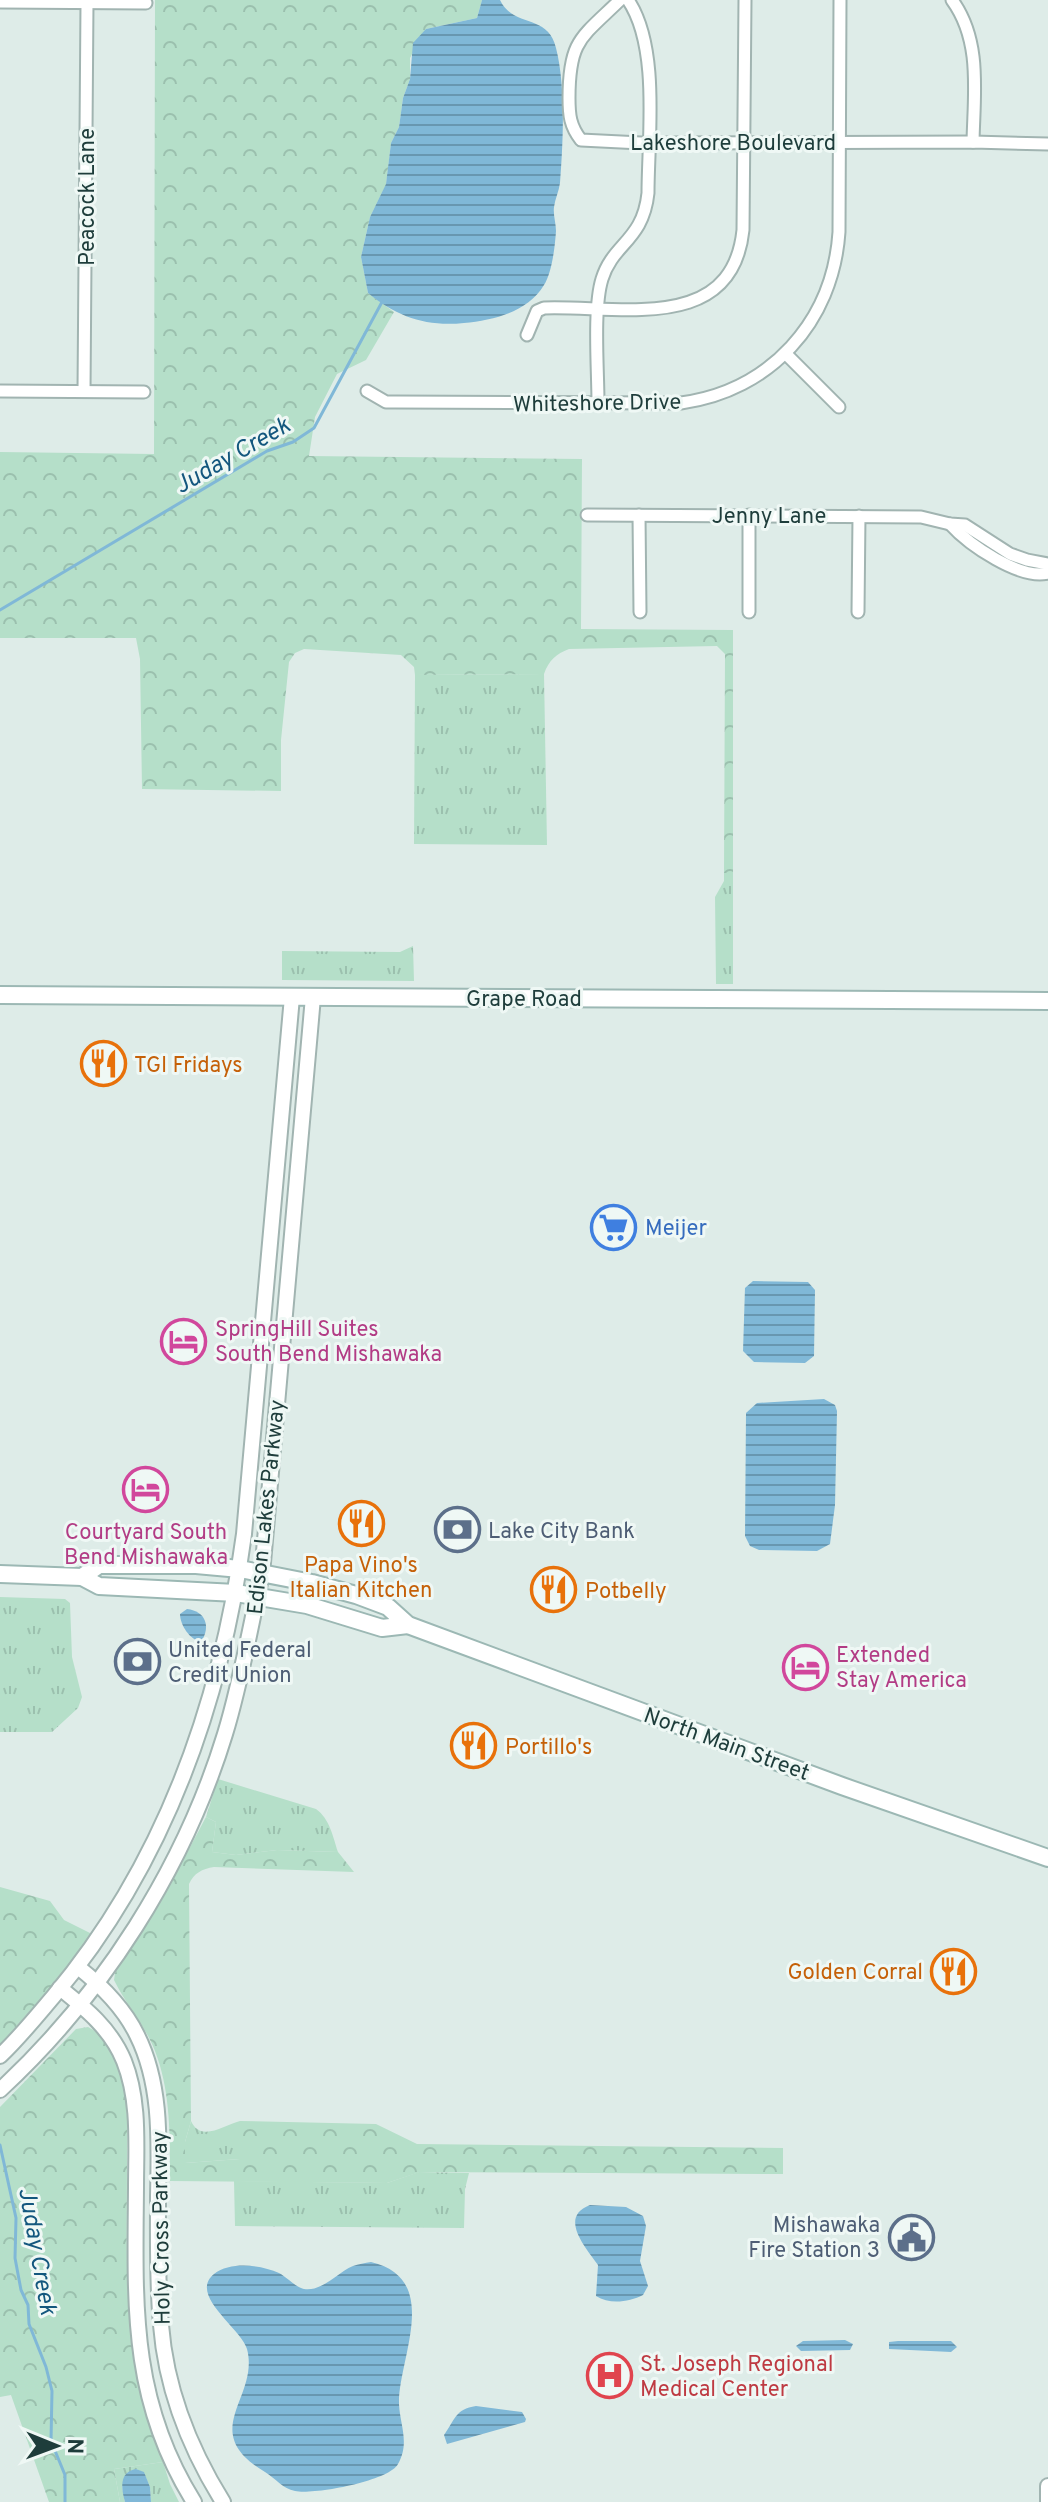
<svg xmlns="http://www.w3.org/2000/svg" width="1048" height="2502" font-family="Overpass,sans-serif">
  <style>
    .grass { fill: url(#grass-tufts) }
    .forest { fill: url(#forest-crowns) }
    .water { fill: url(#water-rules) }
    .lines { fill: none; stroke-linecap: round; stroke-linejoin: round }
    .stream { stroke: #80b8d7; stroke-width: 3 }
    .minor-casing { stroke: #a1b4b1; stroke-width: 15 }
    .tertiary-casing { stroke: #a1b4b1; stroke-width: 18 }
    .secondary-casing { stroke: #9cb8b4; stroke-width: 20 }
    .minor { stroke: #fff; stroke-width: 11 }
    .tertiary { stroke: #fff; stroke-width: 14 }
    .secondary { stroke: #fff; stroke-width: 16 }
    .labels { text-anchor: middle; stroke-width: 6; stroke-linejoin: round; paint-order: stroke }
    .street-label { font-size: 22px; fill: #1e3d3b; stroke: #eff8f5 }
    .food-label { font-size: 22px; fill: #c56008; stroke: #eff8f5; text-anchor: start }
    .shop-label { font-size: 22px; fill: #366cbe; stroke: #eff8f5; text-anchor: start }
    .hotel-label { font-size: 22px; fill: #b23c85; stroke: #eff8f5; text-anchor: start }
    .service-label { font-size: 22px; fill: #4e5e75; stroke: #eff8f5; text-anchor: start }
    .health-label { font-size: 22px; fill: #be3a42; stroke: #eff8f5; text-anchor: start }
    .water-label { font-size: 24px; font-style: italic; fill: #13577e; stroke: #eff8f5 }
  </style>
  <defs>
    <pattern id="grass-tufts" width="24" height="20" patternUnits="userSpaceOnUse" patternTransform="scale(2)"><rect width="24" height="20" fill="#b5dfc9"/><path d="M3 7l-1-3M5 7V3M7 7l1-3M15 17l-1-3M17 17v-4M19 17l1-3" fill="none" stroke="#9bc0ae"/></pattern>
    <pattern id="forest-crowns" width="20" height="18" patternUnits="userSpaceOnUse" patternTransform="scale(2)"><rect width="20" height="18" fill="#b5dfc9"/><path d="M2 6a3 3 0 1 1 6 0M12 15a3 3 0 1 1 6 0" fill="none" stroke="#9bc0ae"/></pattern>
    <pattern id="water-rules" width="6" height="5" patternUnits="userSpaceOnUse" patternTransform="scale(2)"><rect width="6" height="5" fill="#80b8d7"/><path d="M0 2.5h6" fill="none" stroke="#6897b0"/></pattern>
  </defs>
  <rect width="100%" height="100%" fill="#deece8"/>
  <!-- grass -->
  <g class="grass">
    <path d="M544 674 547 845 414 844 415 675Z"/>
    <path d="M724 873H733V984H716L715 897 724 881Z"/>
    <path d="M413 946 414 981 282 980V951L400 952Z"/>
    <path d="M0 1597 65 1599 70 1603 72 1657 82 1697 78 1708 52 1732H0Z"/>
    <path d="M218 1779 316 1809C330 1819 333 1837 338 1852L277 1850 236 1855 212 1852 216 1822 206 1817Z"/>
    <path d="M191 2121C201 2143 224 2125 240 2121V2159L185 2163V2142Z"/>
    <path d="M419 2172 469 2173 465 2189 464 2228 235 2226 234 2181 387 2183Z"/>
    <path d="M163 2462 170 2484 179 2502H151L150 2487 144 2473 136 2469 122 2487 125 2502H120L114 2469Z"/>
  </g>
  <!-- forest -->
  <g class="forest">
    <path d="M155 0H482L477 18 426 29 410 58V79L403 98 399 127 391 143 386 185 370 217 361 257 368 293 394 312 366 360 337 374 315 417 309 456 582 459 581 629 733 630V873H724L725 654 717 646 569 649C556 654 549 660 544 674L415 675 414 667 401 655 304 649 295 653 289 662 281 740V791L142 789 140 659 136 638H0V452L154 454Z"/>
    <path d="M206 1817 216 1822 212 1852 236 1855 277 1850 338 1852 354 1872 214 1867C202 1869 194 1873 189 1884L191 2121 185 2142V2163L240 2159V2121L376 2124 417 2144 783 2148V2174L420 2172 387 2183 170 2181C170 2138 171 2092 155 2051 145 2025 126 2005 114 1980L115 1973 164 1896Z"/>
    <path d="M0 1887 50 1901 64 1920 92 1934 71 1964 0 2045Z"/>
    <path d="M88 2027C108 2036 120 2066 124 2088 129 2113 127 2141 127 2167 127 2226 125 2286 132 2344 137 2385 149 2423 163 2462L114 2469 120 2502H49L11 2395 0 2397V2107L76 2029Z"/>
  </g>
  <!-- water -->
  <g class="water">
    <path d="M482 0H500C514 29 548 13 556 48 566 87 563 143 560 183 559 191 555 199 554 207 553 215 556 223 556 231 555 246 552 273 544 285 528 312 494 320 464 323 427 327 397 317 368 293L361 257 370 217 386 184 391 143 399 127 403 98 410 79 413 43 426 29 477 18Z"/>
    <path d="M753 1281 808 1282 815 1290 814 1356 805 1363 754 1362 743 1351 745 1288Z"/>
    <path d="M824 1399 835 1405 837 1411 835 1505 830 1544 817 1551 759 1550 750 1546 745 1536 746 1413 757 1403Z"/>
    <path d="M187 1609C206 1611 211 1627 201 1642 190 1640 180 1625 180 1614Z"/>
    <path d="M590 2205 626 2207 643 2216 646 2226 640 2261 648 2286 643 2295C629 2302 610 2305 596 2296L598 2265C586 2248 558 2217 590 2205Z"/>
    <path d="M371 2262C443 2279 398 2359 399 2404 400 2425 410 2443 398 2464 389 2481 314 2495 295 2491 283 2489 275 2478 265 2472 196 2431 260 2398 247 2349 241 2328 188 2295 214 2274 231 2261 261 2265 279 2273 287 2277 295 2287 304 2289 322 2292 338 2272 353 2266 358 2264 365 2263 371 2262Z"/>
    <path d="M845 2340 853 2344 850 2350 801 2351 796 2346 803 2341Z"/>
    <path d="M898 2341H951L957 2347 951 2352 889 2349V2342Z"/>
    <path d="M476 2406 522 2412 526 2419 525 2422 447 2444 444 2435C455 2420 455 2409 476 2406Z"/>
    <path d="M136 2469 144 2472 150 2487 151 2502H125C121 2488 119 2472 136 2469Z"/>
  </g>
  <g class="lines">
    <!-- stream -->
    <g class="stream">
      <path d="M0 610 267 451 293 442 314 428 382 302"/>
      <path d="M0 2145 16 2218 15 2258 21 2290 28 2305 29 2324 46 2367 52 2391 51 2441 65 2475V2502"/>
    </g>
    <defs>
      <g id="minor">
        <path d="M620 0C581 38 569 40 569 98 569 115 570 126 581 140L641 143 973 142 1048 144"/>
        <path d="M952 0C982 41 974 93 973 142"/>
        <path d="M0 2 146 3"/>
        <path d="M527 335 537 311 544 308C618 305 732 335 743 230L745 0"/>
        <path d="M786 354 839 407"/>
        <path d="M0 391 144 392"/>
        <path d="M84 391 87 3"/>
        <path d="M367 391 386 402H395L681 403C770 391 833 322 839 232L840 0"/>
        <path d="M598 403C598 370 593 308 602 279 613 243 643 241 648 193 648 138 660 47 628 0"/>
        <path d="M587 515 921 517 950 524 965 525 1010 554 1027 560 1048 564"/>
        <path d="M639 515 640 612"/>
        <path d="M950 524C969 545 1020 580 1048 573"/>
        <path d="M749 612V515"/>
        <path d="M858 612 859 516"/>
      </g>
      <g id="tertiary">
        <path d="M78 1967C102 1986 124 2008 137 2035 162 2085 159 2143 158 2197 158 2240 157 2283 161 2325 166 2388 190 2449 223 2502"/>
        <path d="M60 1988C86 2009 111 2029 124 2061 140 2101 136 2146 136 2188 135 2304 130 2400 194 2502"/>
        <path d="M0 2056C19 2038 36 2017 53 1997 164 1865 221 1704 244 1534L292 997"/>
        <path d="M0 2090C103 1995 184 1868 225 1734 241 1682 250 1628 262 1574L313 997"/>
        <path d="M1048 2502V2486"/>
      </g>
      <g id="secondary">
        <path d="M0 995 1048 1001"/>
        <path d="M0 1574 82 1577 99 1586 236 1593 307 1605 382 1628 408 1625"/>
        <path d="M82 1577 99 1565H196L240 1569 312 1583 356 1595 388 1607 408 1625 842 1786 1048 1858"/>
      </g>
    </defs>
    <!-- minor casing -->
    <use href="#minor" class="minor-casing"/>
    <!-- tertiary casing -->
    <use href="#tertiary" class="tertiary-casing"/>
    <!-- secondary casing -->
    <use href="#secondary" class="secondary-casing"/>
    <!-- minor -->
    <use href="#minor" class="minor"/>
    <!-- tertiary -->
    <use href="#tertiary" class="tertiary"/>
    <!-- secondary -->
    <use href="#secondary" class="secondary"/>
  </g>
  <!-- icons -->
  <defs>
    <symbol id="restaurant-ring" viewBox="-11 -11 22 22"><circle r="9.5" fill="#eff8f5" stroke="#e8710a" stroke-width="1.5"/><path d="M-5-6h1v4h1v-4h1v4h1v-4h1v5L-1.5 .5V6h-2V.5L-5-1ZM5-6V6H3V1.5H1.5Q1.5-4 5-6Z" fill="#e8710a"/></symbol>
    <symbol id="supermarket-ring" viewBox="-11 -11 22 22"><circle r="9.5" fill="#eff8f5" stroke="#3f7fe0" stroke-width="1.5"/><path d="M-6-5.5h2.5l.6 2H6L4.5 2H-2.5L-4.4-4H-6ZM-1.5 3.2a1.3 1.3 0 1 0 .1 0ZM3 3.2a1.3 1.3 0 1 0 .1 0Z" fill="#3f7fe0"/></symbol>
    <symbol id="hotel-ring" viewBox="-11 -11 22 22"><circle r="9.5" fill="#eff8f5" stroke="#d1479c" stroke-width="1.5"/><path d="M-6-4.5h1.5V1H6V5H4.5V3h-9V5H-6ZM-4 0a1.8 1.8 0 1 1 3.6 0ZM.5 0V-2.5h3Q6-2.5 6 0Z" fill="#d1479c"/></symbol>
    <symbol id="bank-ring" viewBox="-11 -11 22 22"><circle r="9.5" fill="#eff8f5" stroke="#5c6f8a" stroke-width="1.5"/><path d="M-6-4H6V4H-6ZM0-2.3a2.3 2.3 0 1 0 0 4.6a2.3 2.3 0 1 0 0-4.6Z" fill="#5c6f8a"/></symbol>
    <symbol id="civic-ring" viewBox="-11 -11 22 22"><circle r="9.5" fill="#eff8f5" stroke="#5c6f8a" stroke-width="1.5"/><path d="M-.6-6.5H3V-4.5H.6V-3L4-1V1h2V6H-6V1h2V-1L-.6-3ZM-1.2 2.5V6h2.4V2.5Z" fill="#5c6f8a"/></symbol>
    <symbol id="hospital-ring" viewBox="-11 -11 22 22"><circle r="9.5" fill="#eff8f5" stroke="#e0444e" stroke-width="1.5"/><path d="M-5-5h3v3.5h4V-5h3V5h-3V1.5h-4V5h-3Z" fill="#e0444e"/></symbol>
  </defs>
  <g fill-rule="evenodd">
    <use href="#restaurant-ring" x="78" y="1038" width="51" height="51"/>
    <use href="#supermarket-ring" x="588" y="1202" width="51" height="51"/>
    <use href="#hotel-ring" x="158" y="1316" width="51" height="51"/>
    <use href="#hotel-ring" x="120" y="1464" width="51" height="51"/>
    <use href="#restaurant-ring" x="336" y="1498" width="51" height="51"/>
    <use href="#bank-ring" x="432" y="1504" width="51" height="51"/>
    <use href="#restaurant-ring" x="528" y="1564" width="51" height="51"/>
    <use href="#bank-ring" x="112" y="1636" width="51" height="51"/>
    <use href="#hotel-ring" x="780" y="1642" width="51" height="51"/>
    <use href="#restaurant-ring" x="448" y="1720" width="51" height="51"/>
    <use href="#restaurant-ring" x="928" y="1946" width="51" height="51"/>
    <use href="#civic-ring" x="886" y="2212" width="51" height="51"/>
    <use href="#hospital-ring" x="584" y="2350" width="51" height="51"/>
  </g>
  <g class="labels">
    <!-- street labels -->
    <g class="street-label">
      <text x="733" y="150">Lakeshore Boulevard</text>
      <text transform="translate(86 197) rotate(-90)" y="8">Peacock Lane</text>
      <text transform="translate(597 402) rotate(-1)" y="8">Whiteshore Drive</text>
      <text x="769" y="523">Jenny Lane</text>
      <text x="524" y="1006">Grape Road</text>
      <text transform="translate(265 1507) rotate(-84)" y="8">Edison Lakes Parkway</text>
      <text transform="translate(727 1743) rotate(20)" y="8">North Main Street</text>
      <text transform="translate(160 2228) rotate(-91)" y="8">Holy Cross Parkway</text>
    </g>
    <!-- food labels -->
    <g class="food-label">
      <text x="134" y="1072">TGI Fridays</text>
      <text x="361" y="1572" text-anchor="middle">Papa Vino's<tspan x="361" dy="25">Italian Kitchen</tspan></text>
      <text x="585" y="1598">Potbelly</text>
      <text x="505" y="1754">Portillo's</text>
      <text x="923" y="1979" text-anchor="end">Golden Corral</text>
    </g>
    <!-- shop labels -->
    <g class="shop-label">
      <text x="645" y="1235">Meijer</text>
    </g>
    <!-- hotel labels -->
    <g class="hotel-label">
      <text x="215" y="1336">SpringHill Suites<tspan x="215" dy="25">South Bend Mishawaka</tspan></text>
      <text x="146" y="1539" text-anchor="middle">Courtyard South<tspan x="146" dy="25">Bend Mishawaka</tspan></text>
      <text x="836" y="1662">Extended<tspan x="836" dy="25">Stay America</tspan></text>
    </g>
    <!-- service labels -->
    <g class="service-label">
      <text x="488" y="1538">Lake City Bank</text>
      <text x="168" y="1657">United Federal<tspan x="168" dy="25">Credit Union</tspan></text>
      <text x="880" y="2232" text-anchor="end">Mishawaka<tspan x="880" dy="25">Fire Station 3</tspan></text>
    </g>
    <!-- health labels -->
    <g class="health-label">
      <text x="640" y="2371">St. Joseph Regional<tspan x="640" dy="25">Medical Center</tspan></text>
    </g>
    <!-- water labels -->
    <g class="water-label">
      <text transform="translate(232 455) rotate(-30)" y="8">Juday Creek</text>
      <text transform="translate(38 2251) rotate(80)" y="8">Juday Creek</text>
    </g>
  </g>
  <!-- north arrow -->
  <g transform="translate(56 2446) rotate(91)" stroke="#eff8f5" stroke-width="6" paint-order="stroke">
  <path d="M0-6L14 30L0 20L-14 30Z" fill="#1e3d3b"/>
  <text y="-12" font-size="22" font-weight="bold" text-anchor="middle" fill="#1e3d3b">N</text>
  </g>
</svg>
